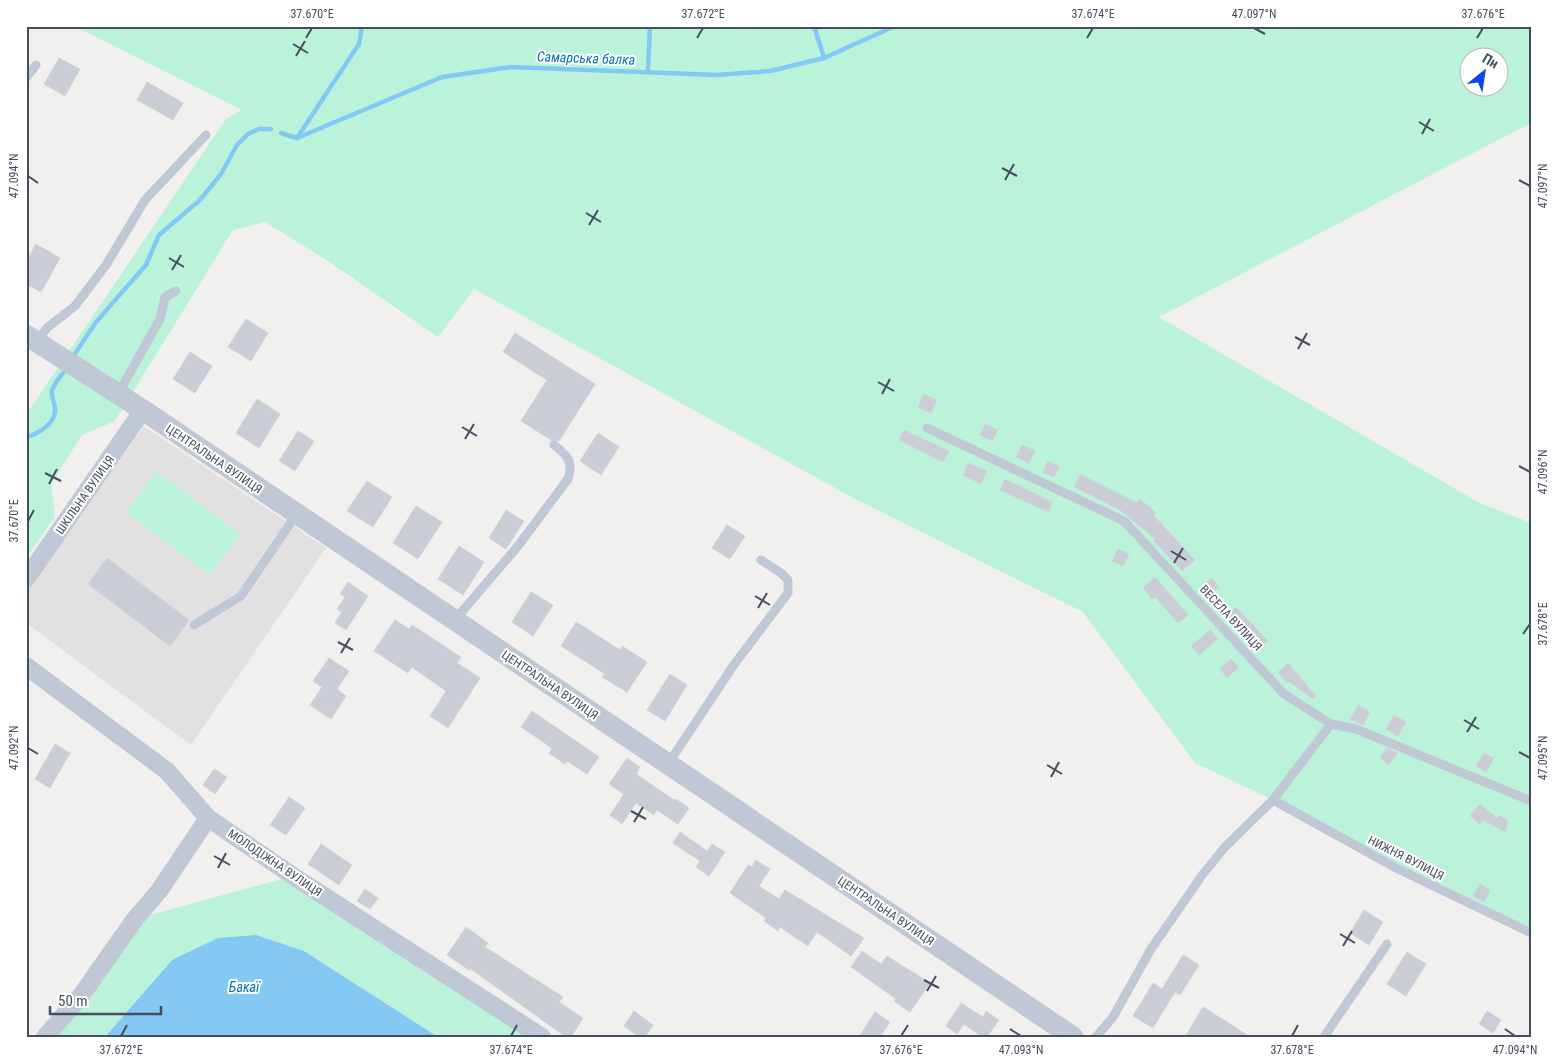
<svg xmlns="http://www.w3.org/2000/svg" width="1557" height="1063" font-family="'Roboto Condensed',sans-serif">
  <style>
    .education { fill: #e3e0e1 }
    .green { fill: #baf3da; fill-rule: evenodd }
    .water { fill: #83c9f4 }
    .lines { fill: none; stroke-linecap: round; stroke-linejoin: round }
    .stream { stroke: #83c9f4; stroke-width: 4.5 }
    .building { fill: #cacdd5; stroke: #d2d3db }
    .service { stroke: #c1c8d5; stroke-width: 9 }
    .minor { stroke: #c1c8d5; stroke-width: 18 }
    .tertiary { stroke: #c1c8d5; stroke-width: 21 }
    .ticks { fill: none; stroke: #454e5e; stroke-width: 2 }
    .labels { text-anchor: middle; stroke-width: 4; stroke-linejoin: round; paint-order: stroke }
    .street-label { font-size: 12px; fill: #454e5e; stroke: #fff }
    .water-label { font-size: 14px; font-style: italic; fill: #0071b7; stroke: #fff }
    .neatline { fill: none; stroke: #454e5e; stroke-width: 2 }
    .ticks-label { font-size: 12px; text-anchor: middle; fill: #454e5e }
  </style>
  <rect width="100%" height="100%" fill="#f2efef"/>
  <!-- education -->
  <path class="education" d="M144 426 326 548 191 745 26 623V591Z"/>
  <!-- green -->
  <g class="green">
    <path d="M74 26H1531V123L1159 317 1478 502 1531 523V933L1273 800 1195 763 1083 612 855 499 474 289 438 337 325 259 265 222 233 230 115 421 82 435 51 484 55 517 26 558V415L226 119 242 110ZM1470 58H1500V88H1470Z"/>
    <path d="M157 471 240 534 209 575 126 512Z"/>
    <path d="M293 876 542 1037H438L304 951 172 960 105 1037H45L135 919Z"/>
  </g>
  <!-- water -->
  <path class="water" d="M256 935 304 951 438 1037H105L172 960 218 938Z"/>
  <g class="lines">
    <!-- stream -->
    <g class="stream">
      <path d="M814 26 824 58"/>
      <path d="M648 70 650 26"/>
      <path d="M281 133 297 138 442 77 511 67 717 75 770 71 824 58 895 26"/>
      <path d="M297 138 359 44 362 26"/>
      <path d="M72 358 96 322 146 265 159 235 200 200 221 174 237 145 248 134 259 129H271"/>
      <path d="M26 437C38 434 53 425 55 412 56 405 51 398 52 391 54 383 63 374 67 367"/>
    </g>
  </g>
  <!-- building -->
  <g class="building">
    <path d="M59 58 80 69 65 96 44 84Z"/>
    <path d="M147 82 183 103 173 120 137 100Z"/>
    <path d="M36 244 60 258 41 292 26 284V262Z"/>
    <path d="M246 319 268 333 251 361 228 347Z"/>
    <path d="M515 333 595 384 559 441 551 440 521 421 547 380 503 352Z"/>
    <path d="M190 352 212 366 195 393 173 379Z"/>
    <path d="M924 394 937 400 931 413 918 407Z"/>
    <path d="M257 399 280 414 259 448 236 433Z"/>
    <path d="M985 424 998 430 992 441 980 435Z"/>
    <path d="M904 430 949 451 943 462 899 440Z"/>
    <path d="M298 431 314 441 295 471 279 461Z"/>
    <path d="M598 433 619 447 601 475 580 461Z"/>
    <path d="M1022 445 1035 451 1029 463 1016 457Z"/>
    <path d="M1048 461 1059 466 1054 477 1043 472Z"/>
    <path d="M969 463 987 471 981 484 963 475Z"/>
    <path d="M1080 474 1137 503 1140 499 1156 513 1154 516 1195 560 1182 571 1154 541 1155 539 1120 510 1074 487Z"/>
    <path d="M1005 479 1052 502 1048 512 1000 490Z"/>
    <path d="M367 481 392 497 373 527 347 511Z"/>
    <path d="M416 506 442 522 418 559 393 543Z"/>
    <path d="M506 510 524 521 506 549 489 538Z"/>
    <path d="M727 525 745 536 730 559 712 548Z"/>
    <path d="M459 546 484 562 463 595 438 579Z"/>
    <path d="M1118 549 1129 554 1123 566 1112 561Z"/>
    <path d="M107 558 189 620 170 646 88 584Z"/>
    <path d="M1155 577 1188 615 1178 623 1155 597 1152 599 1143 588Z"/>
    <path d="M1211 578 1219 587 1207 598 1200 589Z"/>
    <path d="M348 582 368 596 346 630 335 623 342 612 337 609 345 597 340 594Z"/>
    <path d="M531 592 553 605 533 636 512 622Z"/>
    <path d="M1236 607 1268 641 1256 651 1228 615Z"/>
    <path d="M395 620 409 629 412 625 461 657 457 663 480 678 448 728 430 716 446 691 412 667 408 673 374 651Z"/>
    <path d="M576 622 620 650 622 646 647 662 627 692 602 677 605 674 561 646Z"/>
    <path d="M1210 630 1218 639 1199 655 1191 646Z"/>
    <path d="M329 658 349 671 337 689 346 696 331 719 310 705 322 687 313 681Z"/>
    <path d="M1231 659 1239 667 1227 678 1220 669Z"/>
    <path d="M1288 663 1316 696 1313 699 1288 681 1286 682 1278 672Z"/>
    <path d="M670 674 687 685 665 721 647 710Z"/>
    <path d="M1358 705 1370 712 1363 725 1350 719Z"/>
    <path d="M532 711 599 757 587 774 567 761 565 764 549 753 552 748 521 727Z"/>
    <path d="M1394 715 1406 722 1398 736 1386 729Z"/>
    <path d="M55 744 70 753 50 788 35 779Z"/>
    <path d="M1387 748 1398 753 1388 765 1380 757Z"/>
    <path d="M1484 753 1494 758 1486 772 1476 766Z"/>
    <path d="M627 758 640 767 636 774 674 800 676 799 689 808 678 824 657 810 654 815 636 803 622 824 610 815 624 794 609 784Z"/>
    <path d="M214 769 227 777 215 794 203 785Z"/>
    <path d="M289 797 305 808 286 835 270 825Z"/>
    <path d="M1480 804 1497 818 1499 815 1508 821 1505 832 1483 820 1480 824 1470 816Z"/>
    <path d="M680 832 707 851 712 844 725 852 709 876 696 867 700 861 673 843Z"/>
    <path d="M321 844 352 865 339 885 308 864Z"/>
    <path d="M756 860 770 869 759 886 779 899 785 890 864 938 851 956 817 932 808 946 780 927 778 931 764 921 766 918 730 893 748 865 752 867Z"/>
    <path d="M1480 884 1490 890 1484 902 1473 896Z"/>
    <path d="M365 889 378 898 370 909 357 901Z"/>
    <path d="M1364 910 1383 922 1369 945 1350 933Z"/>
    <path d="M466 927 488 943 485 947 563 997 559 1002 583 1018 571 1037H566L471 969 469 970 447 955Z"/>
    <path d="M862 951 881 964 887 956 930 983 910 1012 894 1001 896 999 851 967Z"/>
    <path d="M1407 952 1426 964 1406 996 1387 984Z"/>
    <path d="M1183 955 1199 965 1180 995 1175 992 1153 1028 1133 1016 1153 983 1162 989Z"/>
    <path d="M961 1003 983 1017 986 1011 999 1020 987 1037H982L964 1024 957 1034 946 1026Z"/>
    <path d="M1203 1007 1227 1022 1250 1037H1185Z"/>
    <path d="M634 1011 653 1025 645 1037H639L624 1026Z"/>
    <path d="M1487 1011 1501 1020 1493 1033 1479 1024Z"/>
    <path d="M875 1012 890 1022 880 1037H859Z"/>
  </g>
  <g class="lines">
    <!-- service -->
    <g class="service">
      <path d="M26 78 36 65"/>
      <path d="M36 341 48 327 75 306 106 265 145 200 206 135"/>
      <path d="M118 394 160 319 165 297 176 291"/>
      <path d="M927 428 1124 521 1284 694 1331 724 1356 729 1531 801"/>
      <path d="M454 621 518 546 568 479C574 462 567 455 554 445"/>
      <path d="M194 625 241 596 296 515"/>
      <path d="M668 764 733 666 788 593V580L781 573 761 560"/>
      <path d="M1273 800 1398 869 1531 933"/>
      <path d="M1096 1037 1113 1017 1151 949 1203 874 1225 847 1273 800 1331 724"/>
      <path d="M1324 1037 1387 944"/>
    </g>
    <!-- minor -->
    <g class="minor">
      <path d="M26 579 143 410"/>
      <path d="M26 666 167 771 208 818 293 876 542 1037"/>
      <path d="M45 1037 80 997 135 919 159 891 208 818"/>
    </g>
    <!-- tertiary -->
    <path class="tertiary" d="M26 335 143 410 1073 1037"/>
  </g>
  <!-- ticks -->
  <path class="ticks" d="M1254 28 1265 34M306 38 312 28M697 38 703 28M1087 38 1093 28M1477 38 1483 28M293 44 308 53M296 56 305 41M1419 122 1434 131M1422 134 1430 119M1002 168 1017 176M28 176 38 183M1005 180 1014 164M1519 180 1530 186M586 213 601 222M589 225 598 210M169 258 184 267M172 270 181 255M1295 337 1310 345M1298 349 1307 333M878 382 894 391M882 394 890 379M462 427 477 436M465 439 474 424M1519 466 1530 472M45 473 61 481M49 484 57 469M28 521 34 510M1171 551 1186 560M1174 563 1183 548M755 596 770 605M758 608 767 593M1523 634 1530 624M338 642 353 650M341 653 350 638M1464 720 1479 729M1467 732 1476 717M28 748 38 754M1519 752 1530 758M1047 765 1062 774M1051 777 1059 762M631 811 646 819M634 822 643 807M214 856 230 865M218 868 226 853M1340 934 1355 943M1343 946 1352 931M924 980 939 988M927 991 936 976M1010 1029 1021 1036M1505 1029 1515 1036M121 1036 127 1025M511 1036 517 1025M901 1036 908 1025M1292 1036 1298 1025"/>
  <g class="labels">
    <!-- street labels -->
    <g class="street-label">
      <text transform="translate(214 459) rotate(34)" y="4">ЦЕНТРАЛЬНА ВУЛИЦЯ</text>
      <text transform="translate(85 495) rotate(-55)" y="4">ШКІЛЬНА ВУЛИЦЯ</text>
      <text transform="translate(1231 618) rotate(47)" y="4">ВЕСЕЛА ВУЛИЦЯ</text>
      <text transform="translate(550 685) rotate(34)" y="4">ЦЕНТРАЛЬНА ВУЛИЦЯ</text>
      <text transform="translate(1406 858) rotate(27)" y="4">НИЖНЯ ВУЛИЦЯ</text>
      <text transform="translate(275 863) rotate(34)" y="4">МОЛОДІЖНА ВУЛИЦЯ</text>
      <text transform="translate(886 911) rotate(34)" y="4">ЦЕНТРАЛЬНА ВУЛИЦЯ</text>
    </g>
    <!-- water labels -->
    <g class="water-label">
      <text transform="translate(586 58) rotate(2)" y="5">Самарська балка</text>
      <text x="244" y="992">Бакаї</text>
    </g>
  </g>
  <!-- border -->
  <rect width="1557" height="1063" fill="none" stroke="#ffffff" stroke-width="55"/>
  <!-- north arrow -->
  <g transform="translate(1484 72) rotate(30)"><circle r="24" fill="#ffffff" stroke="#b5b8bf"/>
  <path d="M0-4L9 19L0 12L-9 19Z" fill="#0947f1"/>
  <text y="-8" font-size="14" font-weight="bold" text-anchor="middle" fill="#454e5e">Пн</text>
  </g>
  <!-- scale -->
  <path d="M50 1006v8h111v-8" fill="none" stroke="#454e5e" stroke-width="2.5"/>
  <text x="58" y="1006" font-size="15" fill="#454e5e" stroke="#ffffff" stroke-width="4" paint-order="stroke">50 m</text>
  <rect x="28" y="28" width="1502" height="1008" class="neatline"/>
  <g class="ticks-label">
    <text x="312" y="18">37.670°E</text>
    <text x="703" y="18">37.672°E</text>
    <text x="1093" y="18">37.674°E</text>
    <text x="1254" y="18">47.097°N</text>
    <text x="1483" y="18">37.676°E</text>
    <text transform="translate(14 176) rotate(-90)" y="4">47.094°N</text>
    <text transform="translate(1543 186) rotate(-90)" y="4">47.097°N</text>
    <text transform="translate(1543 472) rotate(-90)" y="4">47.096°N</text>
    <text transform="translate(14 521) rotate(-90)" y="4">37.670°E</text>
    <text transform="translate(1543 624) rotate(-90)" y="4">37.678°E</text>
    <text transform="translate(14 748) rotate(-90)" y="4">47.092°N</text>
    <text transform="translate(1543 758) rotate(-90)" y="4">47.095°N</text>
    <text x="121" y="1054">37.672°E</text>
    <text x="511" y="1054">37.674°E</text>
    <text x="901" y="1054">37.676°E</text>
    <text x="1021" y="1054">47.093°N</text>
    <text x="1292" y="1054">37.678°E</text>
    <text x="1515" y="1054">47.094°N</text>
  </g>
</svg>
